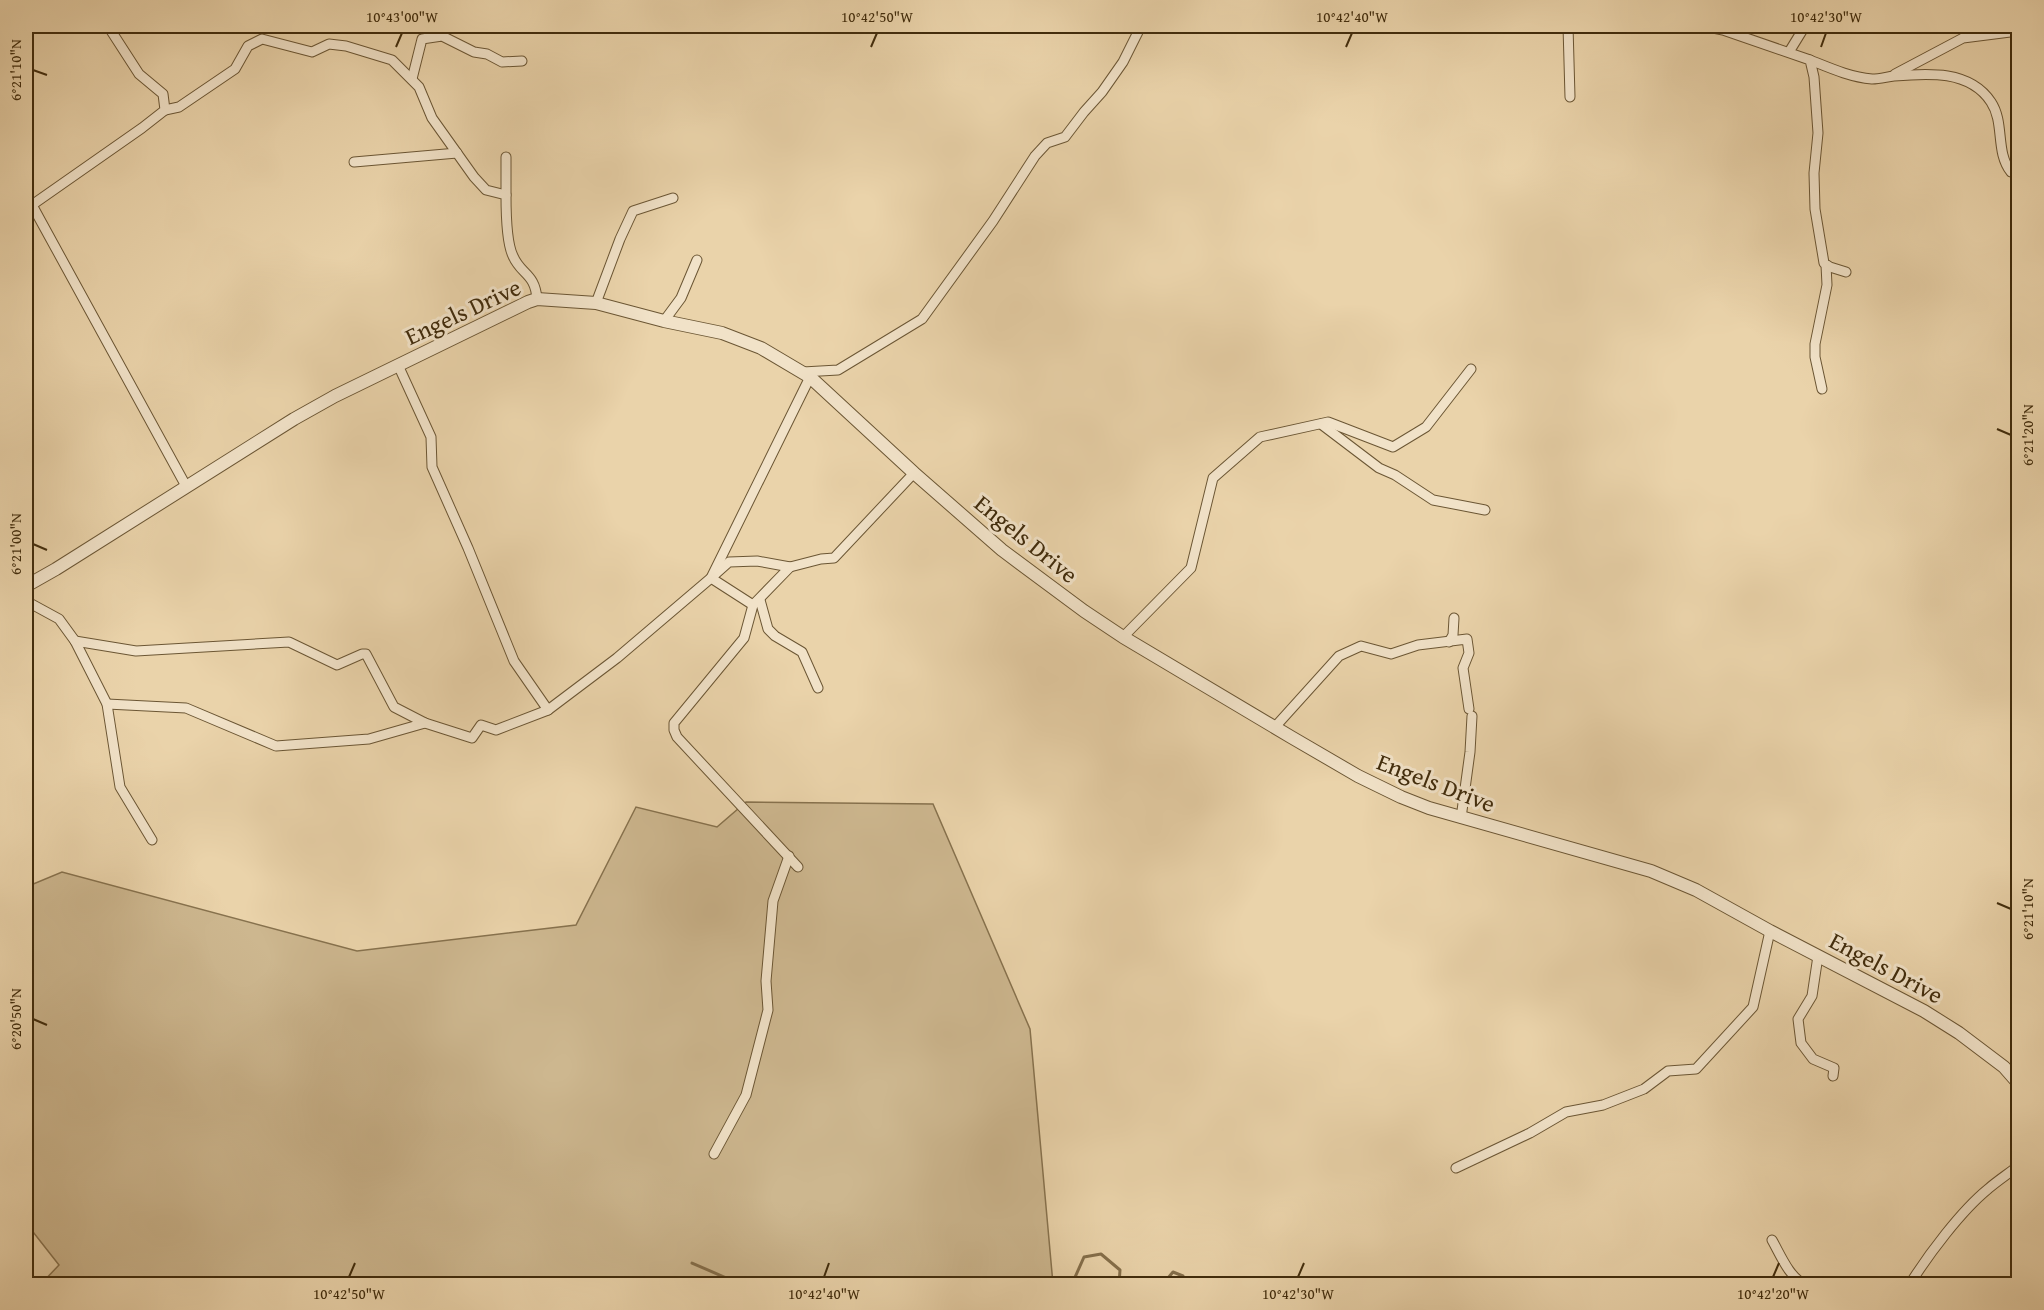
<svg xmlns="http://www.w3.org/2000/svg" width="2044" height="1310" font-family="'Gentium Book Plus',serif">
  <style>
    .green { fill: #cdb78f; stroke: #87724e; stroke-width: 1.5 }
    .lines { fill: none; stroke-linecap: round; stroke-linejoin: round }
    .stream { stroke: #846e4a; stroke-width: 3 }
    .minor-casing { stroke: #6b5634; stroke-width: 11 }
    .tertiary-casing { stroke: #6b5634; stroke-width: 14 }
    .minor { stroke: #f1e2c8; stroke-width: 9 }
    .tertiary { stroke: #f1e2c8; stroke-width: 12 }
    .ticks { fill: none; stroke: #412c0c; stroke-width: 2 }
    .labels { text-anchor: middle; stroke-width: 6; stroke-linejoin: round; paint-order: stroke }
    .street-label { font-size: 24px; fill: #412c0c; stroke: #f1e2c8 }
    .neatline { fill: none; stroke: #412c0c; stroke-width: 2 }
    .ticks-label { font-size: 15px; text-anchor: middle; fill: #412c0c }
  </style>
  <rect width="100%" height="100%" fill="#ead3aa"/>
  <filter id="stains"><feTurbulence type="fractalNoise" baseFrequency=".00333" numOctaves="4"/><feColorMatrix values="0 0 0 0 .2 0 0 0 0 .09 0 0 0 0 .02 0 0 0 .5 -.17"/></filter>
  <radialGradient id="worn" r=".72"><stop offset=".6" stop-color="#630" stop-opacity="0"/><stop offset="1" stop-color="#630" stop-opacity=".3"/></radialGradient>
  <!-- green -->
  <path class="green" d="M746 802 933 804 1030 1029 1053 1284H41L59 1265 26 1223V887L62 872 357 951 576 925 636 807 717 827Z"/>
  <g class="lines">
    <!-- stream -->
    <g class="stream">
      <path d="M692 1263 731 1280 767 1281 779 1284"/>
      <path d="M1072 1284 1084 1257 1101 1254 1120 1270 1119 1284"/>
      <path d="M1163 1284 1173 1272 1183 1276 1186 1284"/>
    </g>
    <defs>
      <g id="minor">
        <path d="M1568 26 1570 97"/>
        <path d="M1703 26 1723 30 1810 60 1814 77 1818 133 1814 173 1815 209 1824 263 1830 267 1846 272"/>
        <path d="M1789 52 1805 26"/>
        <path d="M1810 60C1830 68 1850 77 1872 79 1880 79 1886 77 1894 76 1928 73 1970 70 1991 102 2005 123 1995 152 2011 172L2018 174"/>
        <path d="M1895 74 1963 38 2018 31"/>
        <path d="M412 79 422 39 442 36 474 52 487 54 502 62 522 61"/>
        <path d="M165 110 179 107 235 69 248 46 262 39 312 52 329 44 346 46 392 60 419 87 432 118 474 177 486 190 506 195C506 210 506 242 513 256 521 275 535 273 537 299"/>
        <path d="M506 157V195"/>
        <path d="M354 162 457 153"/>
        <path d="M26 197 32 205 186 486"/>
        <path d="M32 205 142 128 165 110 163 94 139 74 108 26"/>
        <path d="M596 303 620 239 633 211 673 198"/>
        <path d="M664 321 681 298 697 260"/>
        <path d="M398 365 431 437 432 467 468 548 514 661 548 710"/>
        <path d="M803 372 838 370 922 319 993 221 1035 156 1047 143 1065 137 1084 112 1102 92 1123 62 1141 26"/>
        <path d="M1822 389 1815 357V344L1827 285 1826 265"/>
        <path d="M1321 424 1379 468 1395 475 1433 500 1485 510"/>
        <path d="M790 567 753 605 744 638 674 723V730L677 737 798 867"/>
        <path d="M760 600 768 629 775 636 802 652 818 688"/>
        <path d="M26 601 59 619 75 641 107 704 120 787 152 840"/>
        <path d="M753 605 711 578 729 562 757 561 790 567 821 559 834 558 914 473"/>
        <path d="M1123 637 1191 568 1213 478 1260 437 1328 422 1393 447 1426 427 1471 369"/>
        <path d="M75 641 136 651 289 642 337 665 362 654H366L394 707 425 723"/>
        <path d="M1449 642 1453 635 1454 618"/>
        <path d="M107 704 186 708 276 746 369 739 425 723 472 738 481 725 496 730 548 710 617 658 711 578 810 377"/>
        <path d="M1274 728 1339 656 1361 646 1391 654 1418 645 1467 639 1469 653 1463 668 1469 709"/>
        <path d="M1461 818 1470 752 1472 716"/>
        <path d="M1818 956 1812 996 1798 1019 1801 1043 1813 1059 1834 1068 1833 1076"/>
        <path d="M714 1154 746 1095 768 1010 766 981 773 901 789 856"/>
        <path d="M1456 1168 1530 1133 1566 1112 1603 1105 1644 1089 1668 1071 1696 1069 1753 1007 1770 931"/>
        <path d="M1772 1240C1780 1254 1790 1279 1805 1284"/>
        <path d="M1844 1284H1857"/>
        <path d="M1910 1284C1928 1255 1961 1211 1988 1189 1997 1181 2008 1174 2018 1166"/>
      </g>
      <path id="tertiary" d="M26 586 56 569 294 419 335 396 528 302 537 299 596 303 664 321 722 333 761 348 810 377 914 473 1002 550 1084 611 1123 637 1291 737 1358 776 1401 797 1429 808 1651 871 1696 890 1770 931 1924 1011 1959 1033 2004 1067 2018 1083"/>
    </defs>
    <!-- minor casing -->
    <use href="#minor" class="minor-casing"/>
    <!-- tertiary casing -->
    <use href="#tertiary" class="tertiary-casing"/>
    <!-- minor -->
    <use href="#minor" class="minor"/>
    <!-- tertiary -->
    <use href="#tertiary" class="tertiary"/>
  </g>
  <!-- ticks -->
  <path class="ticks" d="M396 47 402 33M871 47 877 33M1346 47 1352 33M1821 47 1826 33M33 70 47 75M1997 429 2011 435M33 544 47 550M1997 903 2011 909M33 1019 47 1025M349 1277 355 1263M824 1277 829 1263M1298 1277 1304 1263M1773 1277 1779 1263"/>
  <g class="labels">
    <!-- street labels -->
    <g class="street-label">
      <text transform="translate(463 312) rotate(-25)" y="8">Engels Drive</text>
      <text transform="translate(1026 539) rotate(39)" y="8">Engels Drive</text>
      <text transform="translate(1436 783) rotate(21)" y="8">Engels Drive</text>
      <text transform="translate(1886 968) rotate(28)" y="8">Engels Drive</text>
    </g>
  </g>
  <!-- margin -->
  <rect width="2044" height="1310" fill="none" stroke="#ead3aa" stroke-width="66"/>
  <rect x="33" y="33" width="1978" height="1244" class="neatline"/>
  <g class="ticks-label">
    <text x="402" y="22">10°43'00"W</text>
    <text x="877" y="22">10°42'50"W</text>
    <text x="1352" y="22">10°42'40"W</text>
    <text x="1826" y="22">10°42'30"W</text>
    <text transform="translate(16 70) rotate(-90)" y="5">6°21'10"N</text>
    <text transform="translate(2028 435) rotate(-90)" y="5">6°21'20"N</text>
    <text transform="translate(16 544) rotate(-90)" y="5">6°21'00"N</text>
    <text transform="translate(2028 909) rotate(-90)" y="5">6°21'10"N</text>
    <text transform="translate(16 1019) rotate(-90)" y="5">6°20'50"N</text>
    <text x="349" y="1299">10°42'50"W</text>
    <text x="824" y="1299">10°42'40"W</text>
    <text x="1298" y="1299">10°42'30"W</text>
    <text x="1773" y="1299">10°42'20"W</text>
  </g>
  <rect width="100%" height="100%" filter="url(#stains)"/>
  <rect width="100%" height="100%" fill="url(#worn)"/>
</svg>
